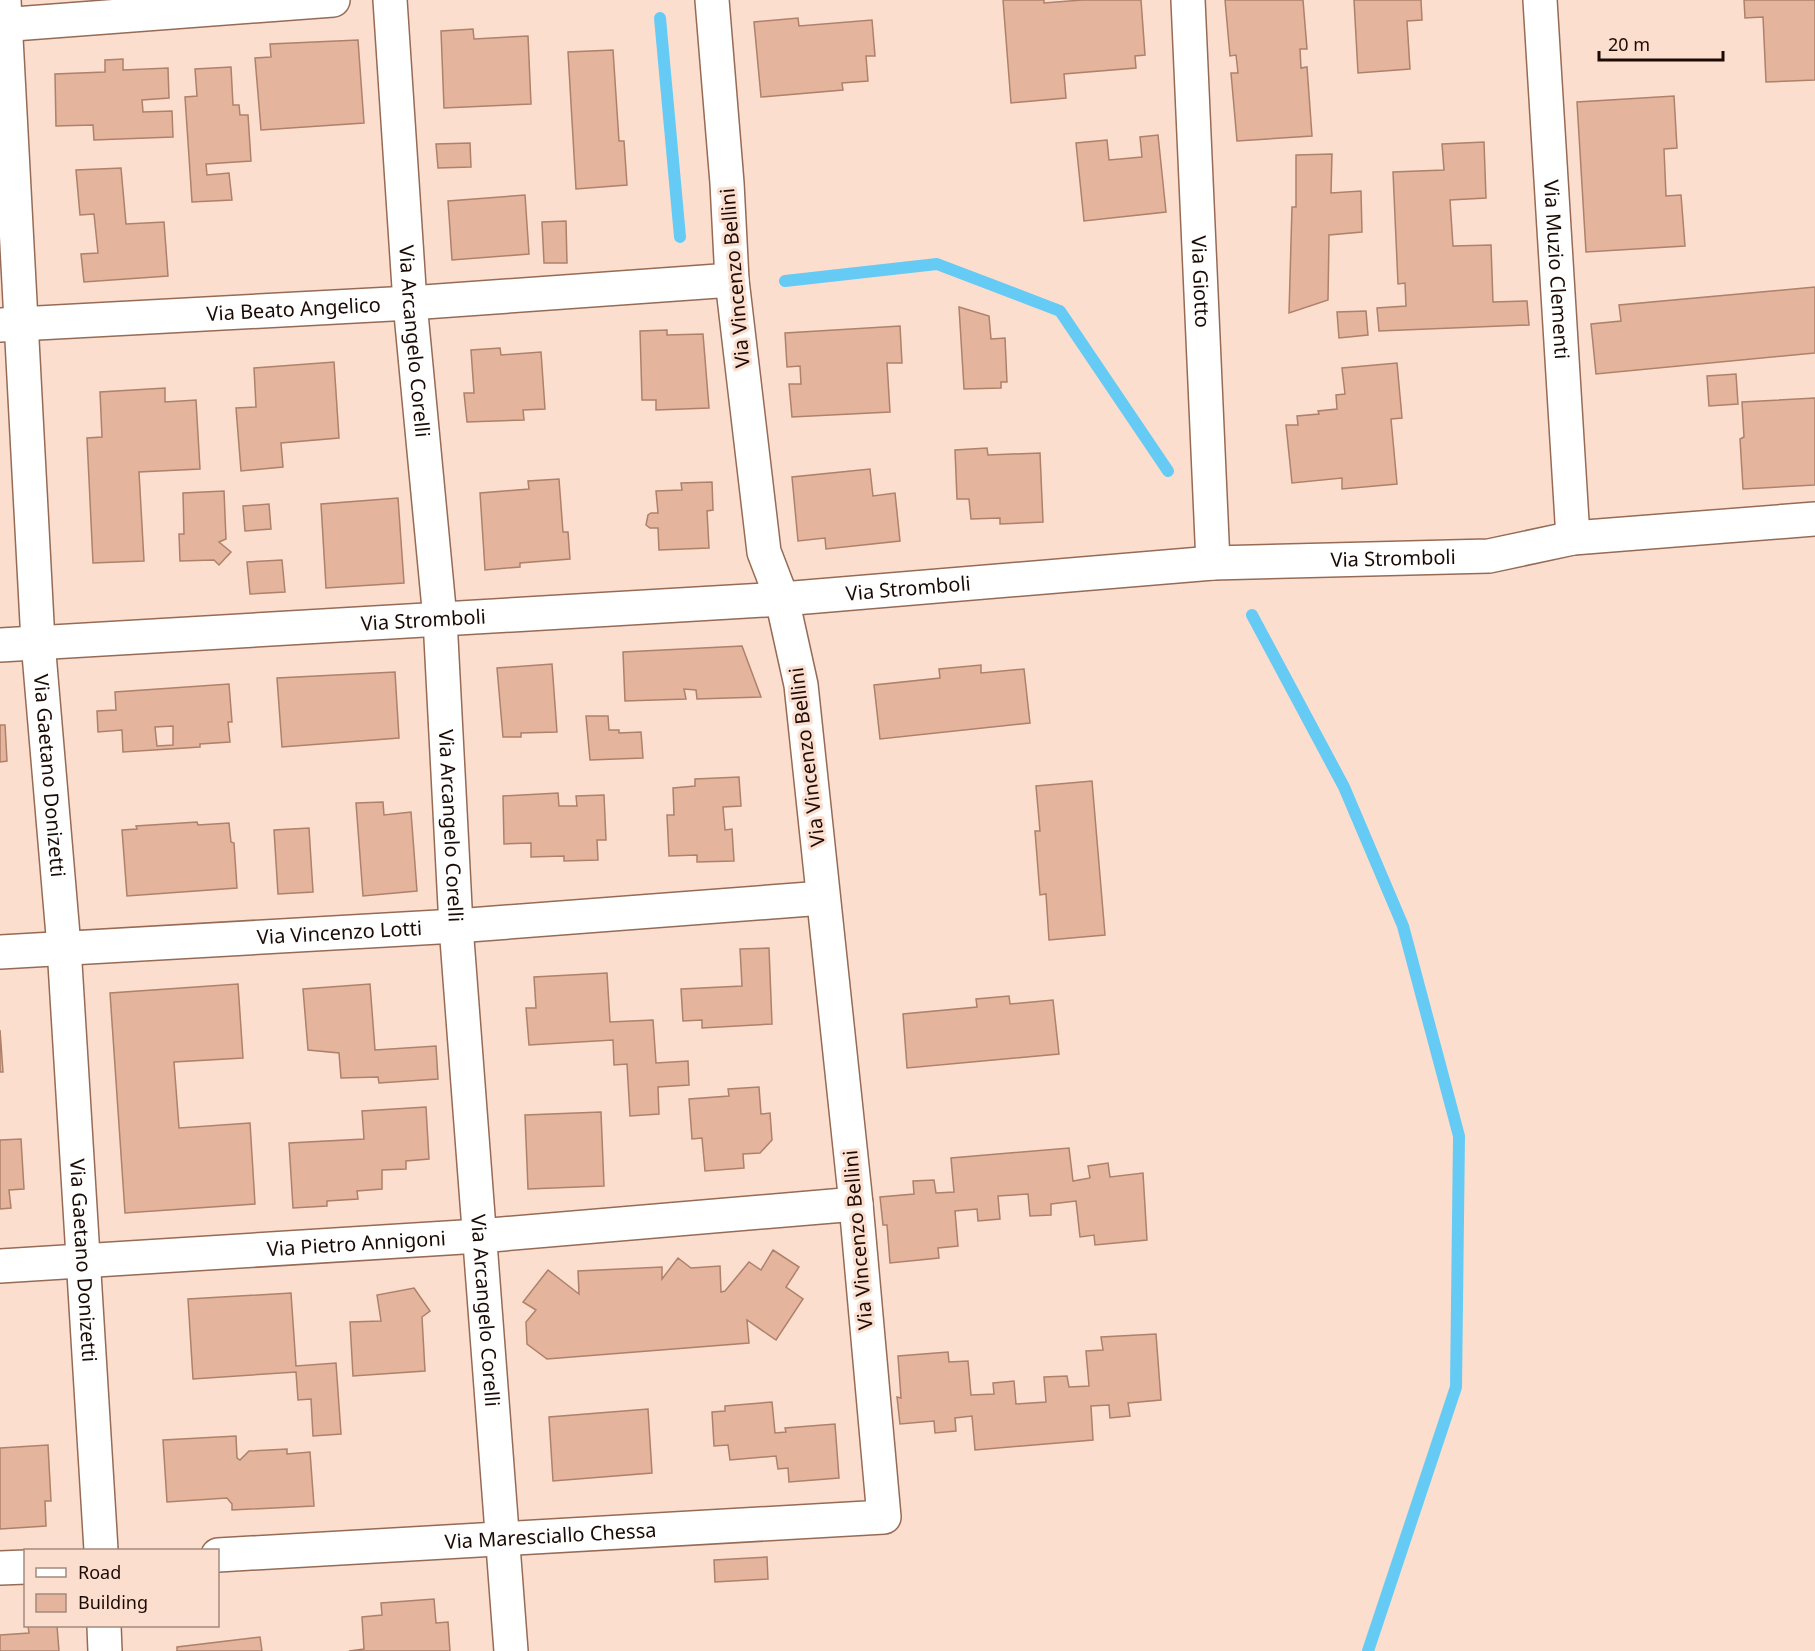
<svg xmlns="http://www.w3.org/2000/svg" width="1815" height="1651" font-family="'Noto Sans',sans-serif">
  <style>
    .lines { fill: none; stroke-linecap: round; stroke-linejoin: round }
    .stream { stroke: #66cbf4; stroke-width: 12 }
    .building { fill: #e4b49d; stroke: #ae816b; stroke-width: 1.5; fill-rule: evenodd }
    .minor-casing { stroke: #966b55; stroke-width: 36 }
    .tertiary-casing { stroke: #966b55; stroke-width: 36 }
    .minor { stroke: #fff; stroke-width: 33 }
    .tertiary { stroke: #fff; stroke-width: 33 }
    .labels { text-anchor: middle; stroke-width: 6; stroke-linejoin: round; paint-order: stroke }
    .street-label { font-size: 20px; fill: #1b0b04; stroke: #fcdecf }
  </style>
  <rect width="100%" height="100%" fill="#fcdecf"/>
  <g class="lines">
    <!-- stream -->
    <g class="stream">
      <path d="M660 18 680 237"/>
      <path d="M785 281 937 264 1060 311 1168 471"/>
      <path d="M1252 615 1344 787 1403 926 1459 1136 1456 1387 1368 1651"/>
    </g>
  </g>
  <!-- building -->
  <g class="building">
    <path d="M1003 0H1044V3L1082 0H1141L1145 55 1135 56 1136 68 1064 74 1066 98 1011 103Z"/>
    <path d="M1225 0H1303L1307 49H1300L1301 68 1307 67 1312 136 1237 141 1231 73H1238L1236 55 1230 56Z"/>
    <path d="M1354 0H1421L1422 20 1407 21 1410 69 1358 73Z"/>
    <path d="M1744 0H1815V80L1766 82 1763 17 1745 18Z"/>
    <path d="M798 18 799 26 872 20 875 56H866L868 81 842 83 843 90 761 97 754 22Z"/>
    <path d="M473 29 474 39 528 36 531 104 444 108 441 31Z"/>
    <path d="M358 40 364 123 261 130 255 58 271 57 270 44Z"/>
    <path d="M613 50 619 141H624L627 185 576 189 568 52Z"/>
    <path d="M123 59V70L168 68 169 98 142 100 143 112 172 111 173 137 94 140 93 125 56 126 55 74 105 72V60Z"/>
    <path d="M231 67 233 105H239L240 115H248L251 161 206 164 207 175 229 173 232 200 192 202 185 97 197 96 195 69Z"/>
    <path d="M1674 96 1677 148 1664 149 1666 196 1681 195 1685 246 1586 252 1577 102Z"/>
    <path d="M1158 135 1166 212 1084 221 1076 143 1107 140 1109 160 1142 157 1140 137Z"/>
    <path d="M1484 142 1486 198 1450 200 1453 246 1491 245 1493 302 1527 301 1529 325 1379 331 1377 308 1406 306 1405 283 1398 284 1393 172 1444 170 1442 144Z"/>
    <path d="M470 143 471 167 438 168 436 144Z"/>
    <path d="M1332 154 1331 193 1361 191 1362 232 1329 235 1328 300 1289 313 1292 207H1296V155Z"/>
    <path d="M121 168 126 224 164 222 168 276 84 282 81 254 98 253 94 214 80 215 76 170Z"/>
    <path d="M525 195 529 254 452 260 448 201Z"/>
    <path d="M566 221 567 263H544L542 222Z"/>
    <path d="M1815 287V353L1596 374 1591 324 1621 321 1619 305Z"/>
    <path d="M959 307 989 316 991 339 1005 338 1007 382H1001V388L964 389Z"/>
    <path d="M1366 311 1368 335 1339 338 1337 312Z"/>
    <path d="M900 326 902 363H887L890 412 792 417 789 384H801L800 366 787 367 785 333Z"/>
    <path d="M667 330V335L703 334 709 408 656 410V400H642L640 331Z"/>
    <path d="M500 348 501 355 541 352 545 409 523 410 524 420 467 422 464 393H474L471 350Z"/>
    <path d="M334 362 339 438 281 443 283 467 241 471 236 408 256 407 254 368Z"/>
    <path d="M1397 363 1402 418 1391 419 1397 484 1342 489V478L1292 483 1286 425H1298L1297 416 1319 414 1318 411 1337 409 1336 395 1345 394 1342 368Z"/>
    <path d="M1736 374 1738 404 1709 406 1707 376Z"/>
    <path d="M165 388V402L196 400 200 469 139 472 144 561 93 563 87 438 102 437 100 392Z"/>
    <path d="M1815 398V485L1743 489 1740 439 1744 437 1742 402Z"/>
    <path d="M987 448 988 455 1040 453 1043 522 1000 524V518L971 519 969 499H957L955 450Z"/>
    <path d="M870 469 873 496 895 493 900 541 826 549 825 538 798 541 792 477Z"/>
    <path d="M559 479 563 532H568L570 559 520 563V567L485 570 480 493 529 489 528 481Z"/>
    <path d="M712 482 713 510 707 511 709 548 659 550 658 528H650L646 525 648 515 651 513H658L656 491 682 490 681 483Z"/>
    <path d="M224 491 226 539 219 542 231 552 219 565 214 560 180 561 179 534H184L183 493Z"/>
    <path d="M398 498 404 583 326 588 321 504Z"/>
    <path d="M269 504 271 529 245 531 243 506Z"/>
    <path d="M282 560 285 592 250 594 247 562Z"/>
    <path d="M742 646 761 697 697 699 696 690 684 689 686 699 625 701 623 652Z"/>
    <path d="M552 664 557 732 521 733V737H503L497 668Z"/>
    <path d="M981 665V673L1024 669 1030 723 880 739 874 685 940 678 939 669Z"/>
    <path d="M395 672 399 738 282 747 277 678Z"/>
    <path d="M229 684 232 722H228L230 742 200 744V747L123 752 122 730 98 732 97 711 116 710 115 692ZM173 726V745L157 746 155 727Z"/>
    <path d="M586 716H608L609 730H619V733L641 732 643 758 590 760Z"/>
    <path d="M0 725H5L7 761 0 762Z"/>
    <path d="M739 777 741 806 723 807 725 830 732 829 734 861 697 862V855L669 856 667 815H674L673 788 695 786V779Z"/>
    <path d="M1092 781 1105 935 1049 940 1046 894 1040 895 1035 831H1040L1036 786Z"/>
    <path d="M558 793 559 806H577L576 796 604 795 606 840H597L598 860 564 861V856L531 857V843L504 844 503 796Z"/>
    <path d="M383 802 384 815 411 812 417 891 363 896 356 803Z"/>
    <path d="M197 822 198 825 229 823 231 842 234 843 237 888 127 896 122 830 137 829 136 826Z"/>
    <path d="M309 828 313 892 278 894 274 830Z"/>
    <path d="M769 948 772 1024 702 1028V1020L683 1021 681 989 742 986 740 949Z"/>
    <path d="M607 973 610 1022 653 1020 656 1063 688 1061 689 1085 658 1087 659 1114 630 1116 627 1064 614 1065 613 1040 529 1045 526 1008H536L534 977Z"/>
    <path d="M238 984 243 1058 174 1062 179 1128 250 1123 255 1204 125 1213 110 993Z"/>
    <path d="M370 984 375 1050 436 1046 438 1079 379 1083 378 1077 341 1078 339 1053 308 1050 303 989Z"/>
    <path d="M1009 996 1010 1004 1053 1000 1059 1054 907 1068 903 1014 977 1007 976 999Z"/>
    <path d="M0 1030 3 1072H0Z"/>
    <path d="M759 1087 761 1114 770 1113 772 1140 760 1153 743 1154 744 1168 705 1171 702 1138 692 1139 689 1099 729 1096 728 1089Z"/>
    <path d="M426 1107 429 1159 406 1161V1169L382 1170V1189L357 1191 358 1199 327 1201V1206L293 1208 289 1143 364 1139 362 1111Z"/>
    <path d="M601 1112 604 1186 528 1189 525 1115Z"/>
    <path d="M21 1139 24 1189 9 1190 11 1208 0 1209V1140Z"/>
    <path d="M1069 1148 1073 1181 1090 1178 1088 1166 1108 1163 1110 1177 1143 1173 1147 1240 1095 1245 1094 1235 1080 1237 1076 1201 1051 1204V1215L1030 1216 1028 1194 998 1196 1000 1219 978 1221 977 1209 955 1211 958 1246 938 1248 939 1258 890 1263 887 1225H883L880 1197 914 1194 913 1181 934 1180 936 1193 954 1192 951 1158Z"/>
    <path d="M773 1250 799 1267 786 1287 803 1299 776 1340 747 1320 749 1343 547 1359 527 1344 526 1322 536 1310 523 1302 548 1270 579 1294 578 1271 662 1267V1279L678 1258 691 1268 720 1266 721 1292 725 1291 749 1262 761 1270Z"/>
    <path d="M414 1288 430 1311 422 1317 425 1371 353 1376 350 1322 381 1321 377 1295Z"/>
    <path d="M291 1293 296 1366 336 1363 341 1434 313 1436 311 1399 298 1400 296 1372 193 1379 188 1299Z"/>
    <path d="M1156 1334 1161 1400 1128 1403 1130 1416 1110 1418 1109 1405 1091 1406 1093 1440 975 1450 972 1416 955 1418 956 1431 935 1433 934 1421 900 1424 897 1397 901 1398 898 1356 948 1352 949 1362 968 1361 971 1395 994 1394 993 1383 1014 1381 1016 1404 1046 1402 1044 1377 1067 1376 1069 1387 1089 1386 1086 1351 1103 1350 1101 1337Z"/>
    <path d="M772 1402 775 1433 786 1432 785 1428 835 1424 839 1478 789 1482 788 1468 778 1469 776 1456 730 1460 728 1445 714 1446 712 1412 725 1411V1406Z"/>
    <path d="M648 1409 652 1473 553 1481 549 1417Z"/>
    <path d="M236 1436 237 1458 240 1460 249 1451 287 1449V1454L310 1452 314 1506 232 1510V1504L227 1498 167 1502 163 1440Z"/>
    <path d="M48 1445 51 1501H45L46 1526 0 1529V1448Z"/>
    <path d="M767 1557 768 1579 715 1582 714 1560Z"/>
    <path d="M434 1599 436 1623 448 1622 450 1651H349L364 1649 362 1617 382 1615 381 1603Z"/>
    <path d="M28 1626H57L59 1651H0V1635L29 1633Z"/>
    <path d="M260 1637 262 1651H177V1647Z"/>
  </g>
  <g class="lines">
    <defs>
      <g id="minor">
        <path id="s1" d="M4 0 38 642 64 947 101 1550"/>
        <path id="s2" d="M390 0 410 303 440 619 456 926 511 1651"/>
        <path id="s3" d="M1188 0 1213 563"/>
        <path id="s4" d="M1540 0 1573 538"/>
        <path id="s5" d="M0 325 410 303 732 280"/>
        <path id="s6" d="M0 645 782 599 1213 563 1489 556 1573 538 1815 519"/>
        <path id="s7" d="M0 952 456 926 823 898"/>
        <path id="s8" d="M0 1266 479 1236 856 1204"/>
        <path id="s9" d="M218 1555 884 1517 856 1204 801 685 782 599 764 552 732 280 727 183 712 0"/>
        <path d="M0 1568 26 1567"/>
        <path d="M104 1626 105 1651"/>
      </g>
      <path id="tertiary" d="M0 25 333 0"/>
    </defs>
    <!-- minor casing -->
    <use href="#minor" class="minor-casing"/>
    <!-- tertiary casing -->
    <use href="#tertiary" class="tertiary-casing"/>
    <!-- minor -->
    <use href="#minor" class="minor"/>
    <!-- tertiary -->
    <use href="#tertiary" class="tertiary"/>
  </g>
  <g class="labels">
    <!-- street labels -->
    <g class="street-label">
      <text dy="7" stroke="none"><textPath href="#s4" startOffset="270">Via Muzio Clementi</textPath></text>
      <text transform="translate(735 278) rotate(-95)" y="7">Via Vincenzo Bellini</text>
      <text dy="7" stroke="none"><textPath href="#s3" startOffset="282">Via Giotto</textPath></text>
      <text dy="7" stroke="none"><textPath href="#s5" startOffset="294">Via Beato Angelico</textPath></text>
      <text dy="7" stroke="none"><textPath href="#s2" startOffset="342">Via Arcangelo Corelli</textPath></text>
      <text dy="7" stroke="none"><textPath href="#s6" startOffset="1396">Via Stromboli</textPath></text>
      <text dy="7" stroke="none"><textPath href="#s6" startOffset="910">Via Stromboli</textPath></text>
      <text dy="7" stroke="none"><textPath href="#s6" startOffset="424">Via Stromboli</textPath></text>
      <text transform="translate(807 757) rotate(-97)" y="7">Via Vincenzo Bellini</text>
      <text dy="7" stroke="none"><textPath href="#s1" startOffset="777">Via Gaetano Donizetti</textPath></text>
      <text dy="7" stroke="none"><textPath href="#s2" startOffset="828">Via Arcangelo Corelli</textPath></text>
      <text dy="7" stroke="none"><textPath href="#s7" startOffset="340">Via Vincenzo Lotti</textPath></text>
      <text transform="translate(858 1240) rotate(-95)" y="7">Via Vincenzo Bellini</text>
      <text dy="7" stroke="none"><textPath href="#s8" startOffset="357">Via Pietro Annigoni</textPath></text>
      <text dy="7" stroke="none"><textPath href="#s1" startOffset="1263">Via Gaetano Donizetti</textPath></text>
      <text dy="7" stroke="none"><textPath href="#s2" startOffset="1314">Via Arcangelo Corelli</textPath></text>
      <text dy="7" stroke="none"><textPath href="#s9" startOffset="333">Via Maresciallo Chessa</textPath></text>
    </g>
  </g>
  <!-- legend -->
  <rect x="24" y="1549" width="195" height="78" fill="#fcdecf" stroke="#a28a7e" stroke-width="1.5"/>
  <rect x="36" y="1568" width="30" height="9" fill="#ffffff" stroke="#a28a7e" stroke-width="1.5"/>
  <text x="78" y="1579" font-size="18" fill="#1b0b04">Road</text>
  <rect x="36" y="1594" width="30" height="18" fill="#e4b49d" stroke="#a28a7e" stroke-width="1.5"/>
  <text x="78" y="1609" font-size="18" fill="#1b0b04">Building</text>
  <!-- scale -->
  <path d="M1599 51v9h124v-9" fill="none" stroke="#1b0b04" stroke-width="3"/>
  <text x="1608" y="51" font-size="18" fill="#1b0b04" stroke="#fcdecf" stroke-width="4.5" paint-order="stroke">20 m</text>
</svg>
